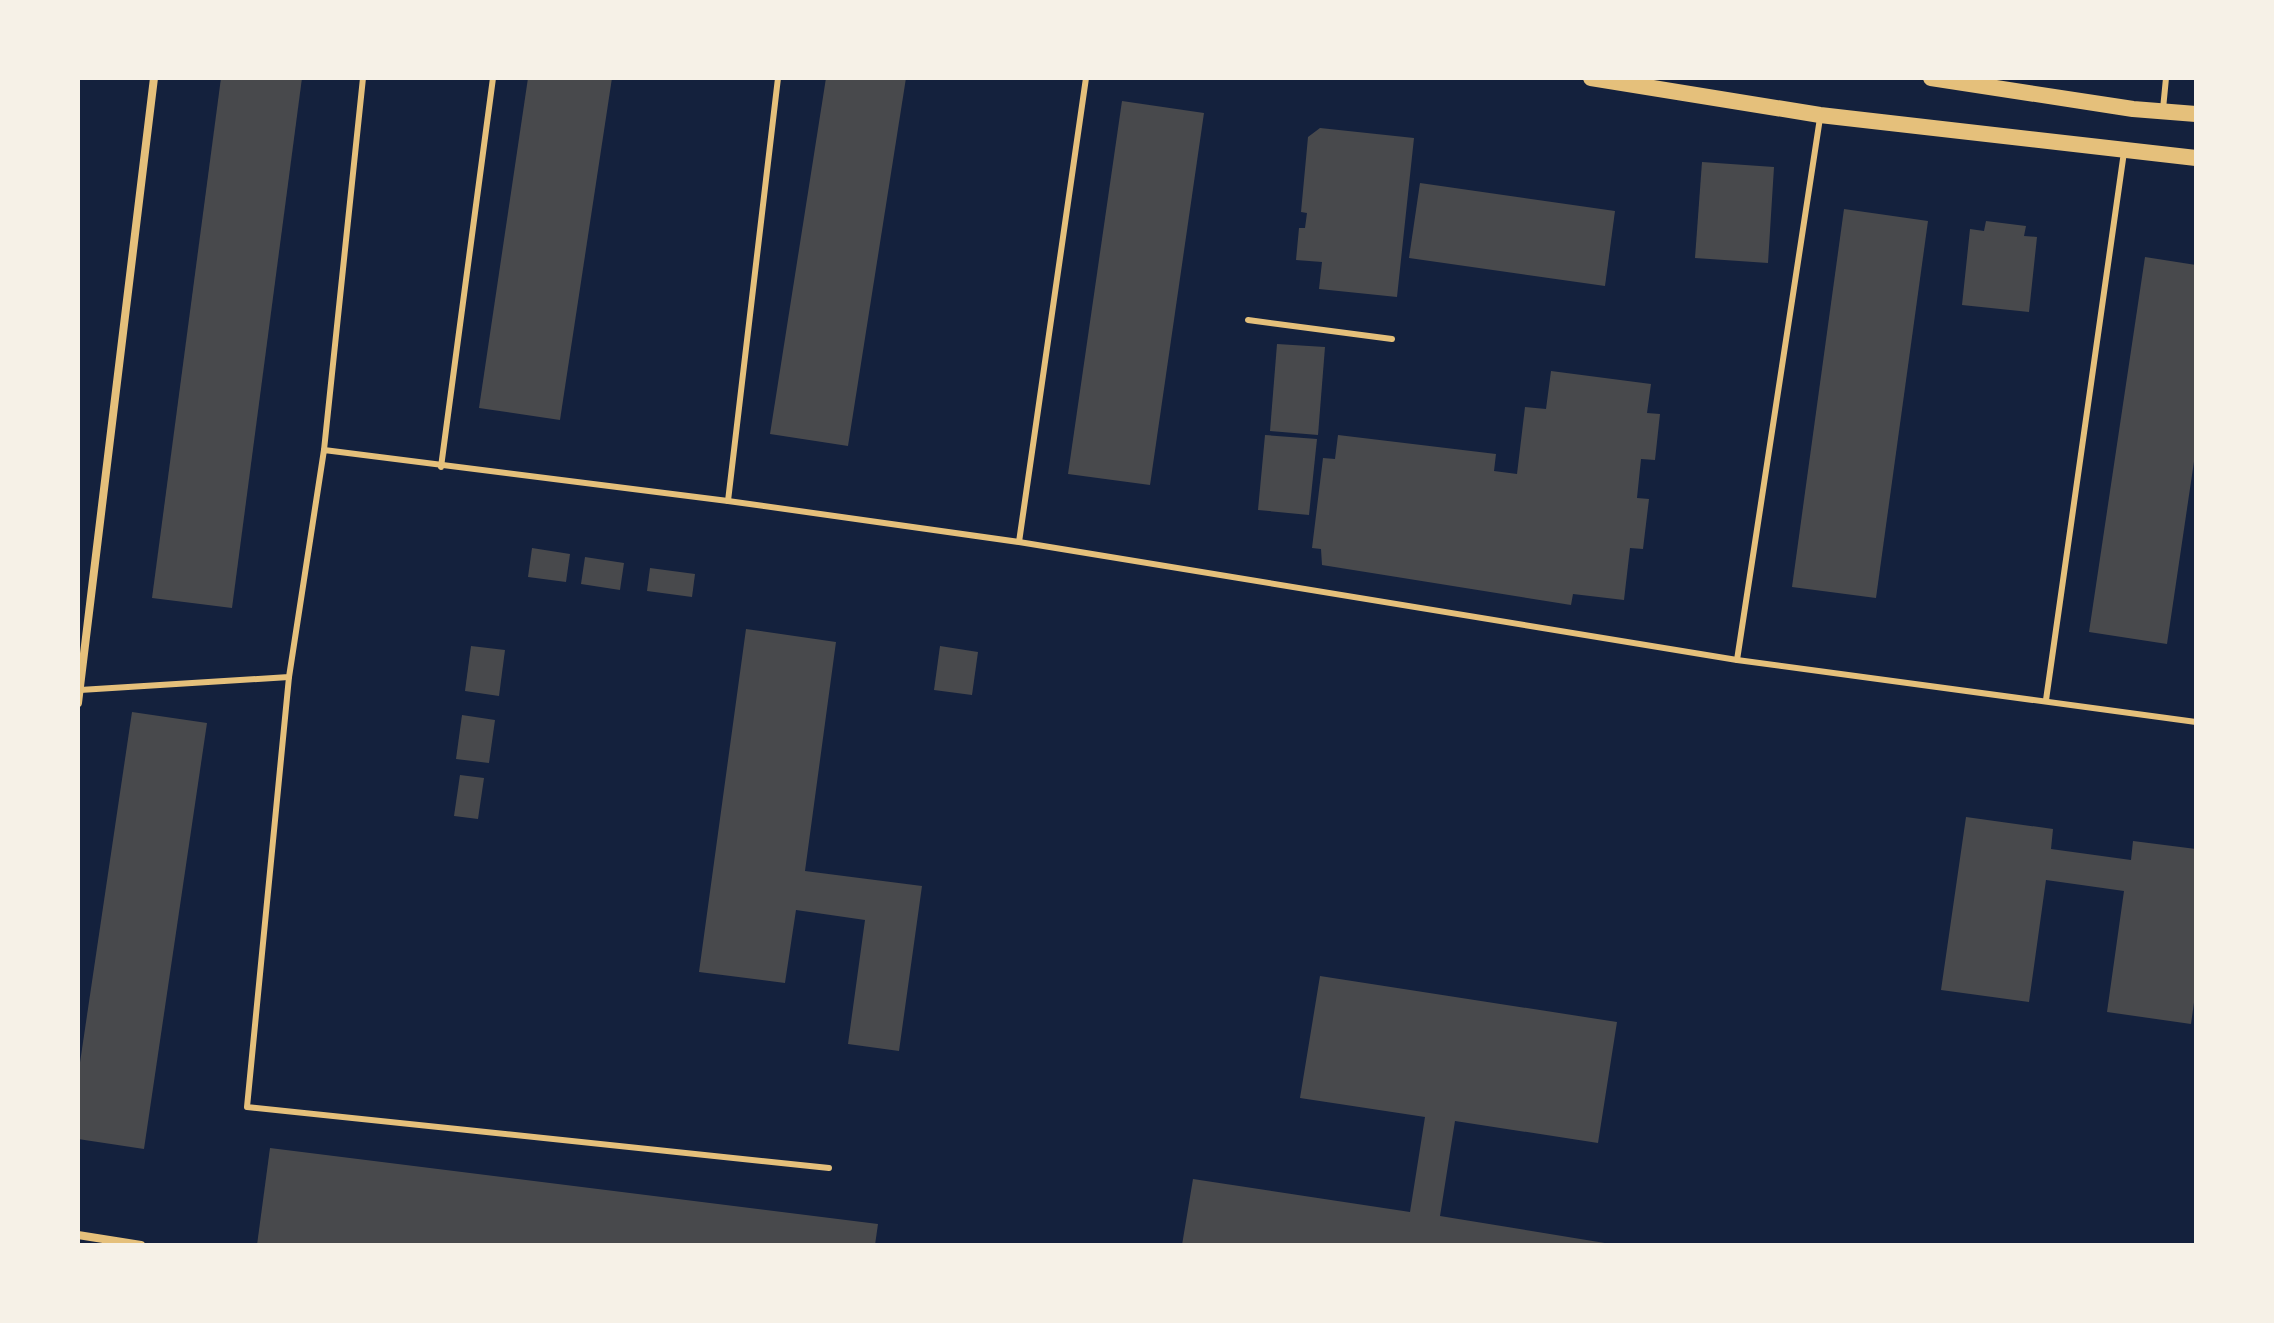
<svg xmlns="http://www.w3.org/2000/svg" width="2274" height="1323" font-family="'Noto Sans',sans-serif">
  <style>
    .building { fill: #48494c }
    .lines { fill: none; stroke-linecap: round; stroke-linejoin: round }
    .service { stroke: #e5c07b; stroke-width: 6 }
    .minor { stroke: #e5c07b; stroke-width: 8 }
    .secondary { stroke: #e5c07b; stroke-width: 16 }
  </style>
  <rect width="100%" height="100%" fill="#14213d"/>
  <!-- building -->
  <g class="building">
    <path d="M221 78H302L232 608 152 598Z"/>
    <path d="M528 78H612L560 420 479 408Z"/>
    <path d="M826 78H906L848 446 770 434Z"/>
    <path d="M1122 101 1204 113 1150 485 1068 474Z"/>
    <path d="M1320 128 1414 138 1397 297 1319 289 1322 262 1296 260 1299 228H1305L1307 213 1301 212 1308 137Z"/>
    <path d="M1702 162 1774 167 1768 263 1695 258Z"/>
    <path d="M1420 183 1615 211 1605 286 1409 258Z"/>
    <path d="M1844 209 1928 221 1876 598 1792 587Z"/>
    <path d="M1986 221 2026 226 2024 236 2037 237 2029 312 1962 305 1970 229 1984 231Z"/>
    <path d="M2145 257 2196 265V448L2167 644 2089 632Z"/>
    <path d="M1277 344 1325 347 1318 435 1270 431Z"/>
    <path d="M1551 371 1651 384 1647 413 1660 414 1655 460 1641 459 1637 498 1649 499 1643 549 1630 548 1624 600 1573 594 1571 605 1322 565 1321 549 1312 548 1323 458 1335 459 1338 435 1496 454 1494 471 1517 474 1525 407 1546 409Z"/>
    <path d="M1265 435 1317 439 1309 515 1258 510Z"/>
    <path d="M532 548 570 554 566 582 528 577Z"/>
    <path d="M585 557 624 563 620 590 581 584Z"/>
    <path d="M650 568 695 574 692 597 647 591Z"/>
    <path d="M746 629 836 642 805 871 922 886 899 1051 848 1044 865 920 796 910 785 983 699 972Z"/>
    <path d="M471 646 505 650 499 696 465 691Z"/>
    <path d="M940 646 978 652 972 695 934 690Z"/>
    <path d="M132 712 207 723 144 1149 78 1139V1076Z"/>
    <path d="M462 715 495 720 489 763 456 759Z"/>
    <path d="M460 775 484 778 478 819 454 816Z"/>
    <path d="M1966 817 2053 829 2051 849 2131 860 2133 841 2196 849V988L2191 1024 2107 1012 2124 891 2046 880 2029 1002 1941 990Z"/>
    <path d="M1320 976 1617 1022 1598 1143 1455 1121 1440 1216 1617 1245H1182L1193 1179 1410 1212 1425 1117 1300 1098Z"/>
    <path d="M270 1148 878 1224 875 1245H257Z"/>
  </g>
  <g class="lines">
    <!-- service -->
    <g class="service">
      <path d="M2163 109 2166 78"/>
      <path d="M1248 320 1392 339"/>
      <path d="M324 450 363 78"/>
      <path d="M441 467 493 78"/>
      <path d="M728 501 778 78"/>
      <path d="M1019 542 1086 78"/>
      <path d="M1737 660 1820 118"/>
      <path d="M289 677 247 1107 829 1168"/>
      <path d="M78 687 80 690 289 677 324 450 728 501 1019 542 1737 660 2196 722"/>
      <path d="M2046 700 2124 152"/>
    </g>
    <!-- minor -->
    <g class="minor">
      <path d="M78 703 154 78"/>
      <path d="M78 1235 141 1245"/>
    </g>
    <!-- secondary -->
    <g class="secondary">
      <path d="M1591 78 1820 115 2196 158"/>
      <path d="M1931 78 2133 109 2196 114"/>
    </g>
  </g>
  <!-- border -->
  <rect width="2274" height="1323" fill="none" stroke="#f6f1e7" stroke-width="160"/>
</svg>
